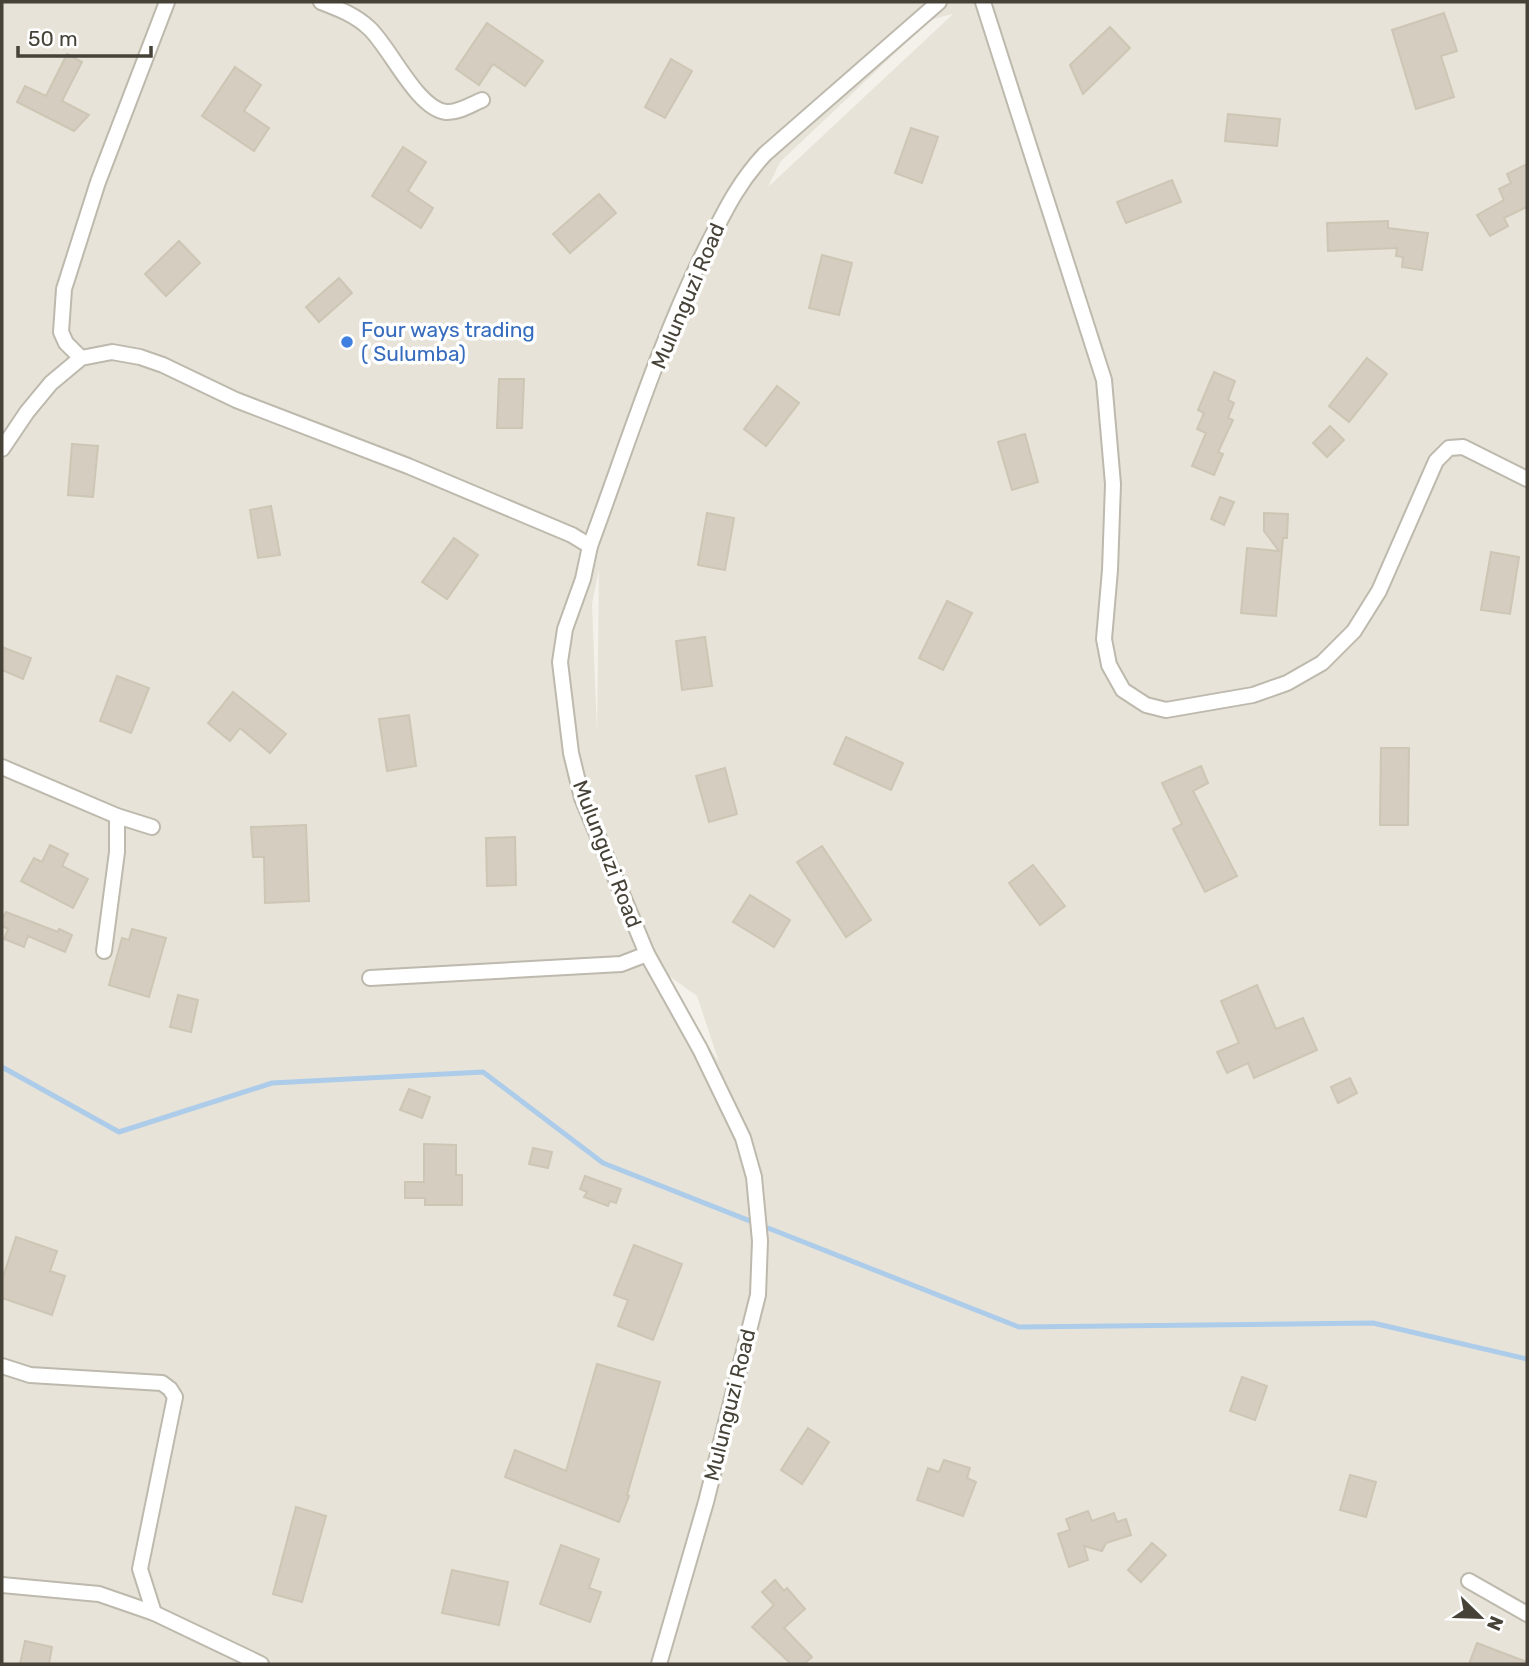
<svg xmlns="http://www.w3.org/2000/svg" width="1529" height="1666" font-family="Rubik,sans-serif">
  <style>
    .residential { fill: #e7e3d8; fill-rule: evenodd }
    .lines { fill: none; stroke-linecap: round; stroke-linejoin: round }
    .stream { stroke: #acccea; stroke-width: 5 }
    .building { fill: #d4cdc0; stroke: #cec6b4; stroke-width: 2 }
    .minor-casing { stroke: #beb9ad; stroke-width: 18 }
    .minor { stroke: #fff; stroke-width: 14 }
    .shop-dot { fill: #3f7fe0; stroke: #fff; stroke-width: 2.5 }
    .labels { text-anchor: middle; stroke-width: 7; stroke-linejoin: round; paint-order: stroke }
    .street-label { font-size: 21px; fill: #464238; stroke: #fff }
    .shop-label { font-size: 21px; fill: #366cbe; stroke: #fff; text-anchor: start }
  </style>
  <rect width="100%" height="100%" fill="#f3f1ea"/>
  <!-- residential -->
  <path class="residential" d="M2 2H1527V1664H2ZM952 14V15L768 187 780 162 930 20ZM599 570 597 733 592 604ZM655 966 697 996 719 1062 654 967Z"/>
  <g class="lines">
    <!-- stream -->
    <path class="stream" d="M2 1067 119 1132 272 1083 483 1072 603 1163 1019 1327 1373 1323 1527 1359"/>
  </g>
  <!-- building -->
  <g class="building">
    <path d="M1444 13 1457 51 1441 56 1454 97 1416 109 1392 30Z"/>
    <path d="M487 23 543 61 525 86 493 64 479 85 456 69Z"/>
    <path d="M1110 27 1130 48 1083 94 1070 65Z"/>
    <path d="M67 54 82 62 62 101 89 115 74 131 17 102 25 86 46 96Z"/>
    <path d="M671 59 692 71 665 118 645 107Z"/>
    <path d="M235 67 261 85 244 111 269 128 254 151 202 116Z"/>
    <path d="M1228 114 1280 119 1277 146 1225 141Z"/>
    <path d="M911 128 938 137 922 183 895 173Z"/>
    <path d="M403 147 426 162 408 191 433 208 421 228 372 196Z"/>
    <path d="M1527 164V207L1504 218 1508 226 1490 236 1477 215 1504 200 1499 189 1511 183 1507 174Z"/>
    <path d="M1172 180 1181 202 1126 223 1117 202Z"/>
    <path d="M599 194 616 213 570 253 553 234Z"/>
    <path d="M1388 221V228L1428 233 1422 270 1402 267 1403 257 1396 256 1397 248 1328 251 1327 223Z"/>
    <path d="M179 241 200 263 166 296 145 274Z"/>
    <path d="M822 255 852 263 839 315 809 308Z"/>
    <path d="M339 278 352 293 319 322 306 307Z"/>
    <path d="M1367 358 1387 374 1349 422 1329 406Z"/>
    <path d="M1214 372 1235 381 1228 400 1234 403 1228 418 1233 420 1218 452 1223 454 1214 475 1192 466 1206 433 1197 429 1204 413 1198 410Z"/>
    <path d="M499 379H524L522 428H497Z"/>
    <path d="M777 386 799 403 766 446 744 429Z"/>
    <path d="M1330 426 1344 440 1327 457 1313 443Z"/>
    <path d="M1025 434 1038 482 1012 490 998 442Z"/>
    <path d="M72 444 98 446 93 497 68 495Z"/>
    <path d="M1220 497 1234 502 1224 525 1211 519Z"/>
    <path d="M271 506 280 555 258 558 250 510Z"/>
    <path d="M707 513 734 518 725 570 698 565Z"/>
    <path d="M1264 513 1288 514 1287 538H1283L1276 616 1241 613 1247 548 1279 551 1264 531Z"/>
    <path d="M454 538 478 555 447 599 422 582Z"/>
    <path d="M1491 552 1519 557 1510 614 1481 610Z"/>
    <path d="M947 601 972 613 943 670 919 658Z"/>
    <path d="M705 637 712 686 682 690 676 641Z"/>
    <path d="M2 647 31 658 23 679 2 670Z"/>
    <path d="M117 676 149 688 131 733 100 721Z"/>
    <path d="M233 692 286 734 270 753 240 728 230 741 208 723Z"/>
    <path d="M409 715 416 766 387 771 379 719Z"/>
    <path d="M846 737 903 763 891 790 834 764Z"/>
    <path d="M1381 748H1409L1408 825H1380Z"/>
    <path d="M1201 766 1208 783 1193 791 1237 876 1205 892 1173 829 1182 824 1162 783Z"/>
    <path d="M725 768 737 814 709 822 696 776Z"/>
    <path d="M306 825 309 901 265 903 264 857H253L251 827Z"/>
    <path d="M515 837 516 885 487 886 486 838Z"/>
    <path d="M50 845 68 854 62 866 88 879 73 908 21 881 34 858 42 862Z"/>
    <path d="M822 846 871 920 846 937 797 862Z"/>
    <path d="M1033 865 1065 906 1040 925 1009 883Z"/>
    <path d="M750 895 790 920 774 947 733 922Z"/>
    <path d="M6 912 58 932 59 929 72 935 65 952 28 936 24 947 4 939 8 929 2 926V919Z"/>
    <path d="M132 929 166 938 149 997 109 985 122 938 129 940Z"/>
    <path d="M1257 985 1276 1029 1303 1018 1317 1050 1254 1078 1248 1063 1227 1073 1217 1052 1239 1043 1221 1001Z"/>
    <path d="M178 995 198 1000 191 1032 170 1027Z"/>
    <path d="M1350 1078 1357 1093 1338 1103 1331 1087Z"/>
    <path d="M409 1089 430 1097 422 1118 400 1110Z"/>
    <path d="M424 1144 456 1145V1175H462V1205H425V1198H405V1182H424Z"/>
    <path d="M533 1148 552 1152 548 1168 529 1164Z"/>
    <path d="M585 1176 621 1189 616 1203 610 1201 608 1206 584 1197 587 1192 580 1189Z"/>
    <path d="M16 1237 57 1251 50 1271 65 1276 52 1315 2 1298V1280Z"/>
    <path d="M634 1245 682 1264 653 1340 618 1326 628 1300 614 1295Z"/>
    <path d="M597 1364 660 1382 627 1495 629 1496 619 1522 505 1477 515 1450 566 1471Z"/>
    <path d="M1242 1377 1267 1386 1255 1420 1230 1411Z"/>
    <path d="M808 1428 829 1442 802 1484 781 1470Z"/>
    <path d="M944 1460 970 1468 967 1478 976 1482 963 1516 917 1500 928 1468 939 1472Z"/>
    <path d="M1350 1475 1376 1482 1366 1517 1340 1510Z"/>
    <path d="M296 1507 326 1516 302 1602 273 1594Z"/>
    <path d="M1088 1511 1092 1521 1114 1513 1117 1522 1126 1519 1131 1535 1106 1543 1102 1551 1084 1546 1088 1560 1069 1567 1058 1534 1070 1530 1066 1519Z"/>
    <path d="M1152 1543 1166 1555 1141 1582 1128 1570Z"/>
    <path d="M561 1545 599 1559 589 1588 601 1592 590 1622 540 1604Z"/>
    <path d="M452 1570 508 1582 499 1625 442 1613Z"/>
    <path d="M775 1580 784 1591 787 1588 805 1609 784 1628 812 1657 804 1664H791L752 1627 774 1605 762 1592Z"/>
    <path d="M25 1641 52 1647 49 1664H20Z"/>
    <path d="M1477 1643 1527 1662V1664H1469Z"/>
  </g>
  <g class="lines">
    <defs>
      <g id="minor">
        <path d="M321 2C339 9 355 15 369 28 390 47 417 109 446 112 458 113 472 104 482 100"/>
        <path d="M983 2 1104 380 1113 484 1110 570 1104 639 1109 665 1123 690 1146 705 1166 710 1253 695 1287 683 1322 663 1354 631 1379 591 1436 461 1449 448 1463 447 1527 479"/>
        <path d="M81 358 66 343 61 332 64 289 98 182 167 2"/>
        <path d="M2 449 27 412 51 383 81 358 112 352 140 357 163 365 236 400 408 466 572 535 590 546"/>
        <path d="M2 767 117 816 152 827"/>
        <path d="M104 951 117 852V816"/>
        <path d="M370 978 621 964 647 954"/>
        <path d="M2 1366 30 1375 162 1383 170 1389 175 1397 140 1569 154 1613"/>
        <path d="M1469 1581 1527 1614"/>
        <path d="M2 1585 99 1594 154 1613 261 1664"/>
        <path d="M659 1664 706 1502 758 1295 760 1241 754 1177 743 1138 700 1049 647 954 582 798 571 753 560 662 565 629 583 579 590 546C627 446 659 343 706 248 724 213 737 184 765 154L939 2"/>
      </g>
    </defs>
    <!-- minor casing -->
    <use href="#minor" class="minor-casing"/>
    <!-- minor -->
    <use href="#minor" class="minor"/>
  </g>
  <!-- markers -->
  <circle class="shop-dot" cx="347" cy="342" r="7"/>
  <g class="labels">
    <!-- street labels -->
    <g class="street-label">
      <text transform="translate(688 296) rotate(-67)" y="7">Mulunguzi Road</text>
      <text transform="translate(607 854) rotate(69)" y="7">Mulunguzi Road</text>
      <text transform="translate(730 1405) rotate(-76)" y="7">Mulunguzi Road</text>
    </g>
    <!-- shop labels -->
    <g class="shop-label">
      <text x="361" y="337">Four ways trading<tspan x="361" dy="24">( Sulumba)</tspan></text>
    </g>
  </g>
  <!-- border -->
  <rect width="1529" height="1666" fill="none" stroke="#464238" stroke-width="7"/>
  <!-- north arrow -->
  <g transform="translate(1480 1617) rotate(113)" stroke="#ffffff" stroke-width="5" paint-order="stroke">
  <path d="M0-5L12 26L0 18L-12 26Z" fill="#464238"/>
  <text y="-10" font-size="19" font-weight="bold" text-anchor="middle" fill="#464238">N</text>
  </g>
  <!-- scale -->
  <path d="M18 46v10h133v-10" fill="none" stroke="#464238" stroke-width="3.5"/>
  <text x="28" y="46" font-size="21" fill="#464238" stroke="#ffffff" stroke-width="5" paint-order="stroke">50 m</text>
</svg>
